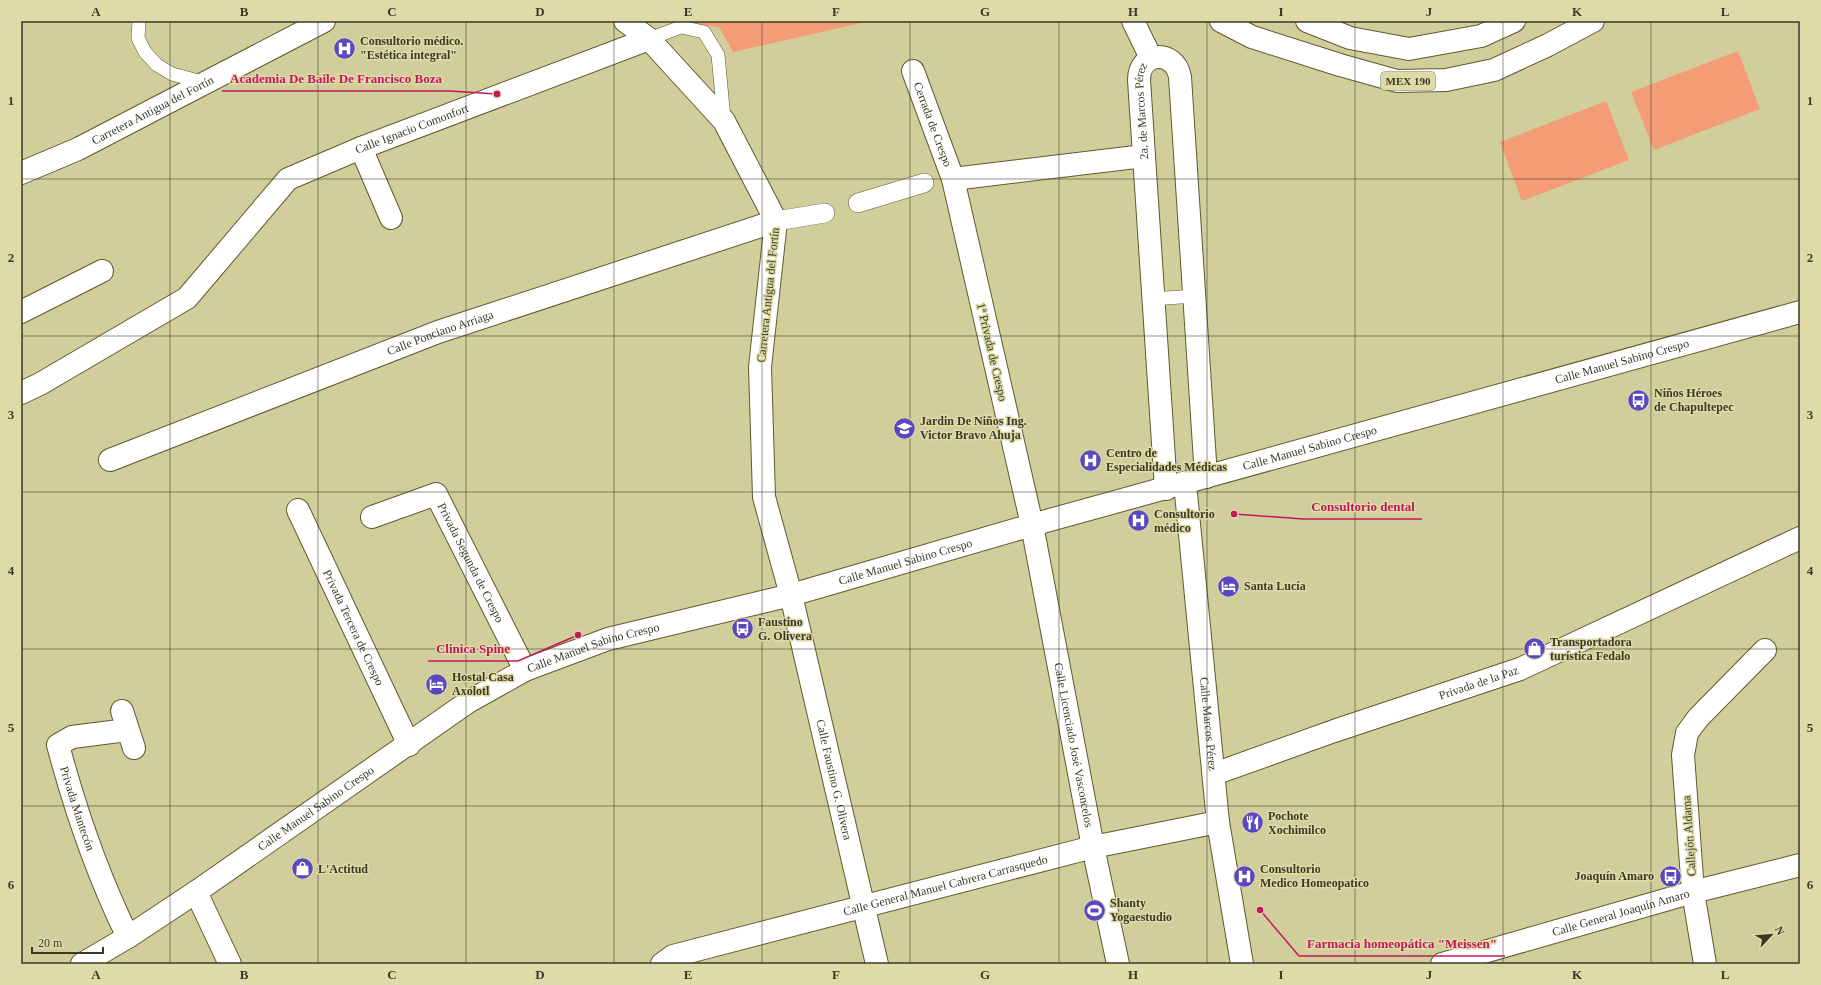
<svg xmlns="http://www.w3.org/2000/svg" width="1821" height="985" font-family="Georgia,serif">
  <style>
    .green { fill: #f49c76 }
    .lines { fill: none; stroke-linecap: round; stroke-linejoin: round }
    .service-casing { stroke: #5f5a2c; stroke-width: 14 }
    .pedestrian-casing { stroke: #5f5a2c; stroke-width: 20 }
    .minor-casing { stroke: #5f5a2c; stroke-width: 24 }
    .tertiary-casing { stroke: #5f5a2c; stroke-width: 24 }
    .primary-casing { stroke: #5f5a2c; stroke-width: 24 }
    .service { stroke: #fff; stroke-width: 13 }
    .pedestrian { stroke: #fff; stroke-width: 19 }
    .minor { stroke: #fff; stroke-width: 22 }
    .tertiary { stroke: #fff; stroke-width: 22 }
    .primary { stroke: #fff; stroke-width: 22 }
    .grid { fill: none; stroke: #3a3925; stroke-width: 1; stroke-opacity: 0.55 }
    .labels { text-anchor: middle; stroke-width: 3; stroke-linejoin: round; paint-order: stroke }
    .shield { fill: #dfdba9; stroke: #6c6a4d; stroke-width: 1 }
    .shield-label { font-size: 11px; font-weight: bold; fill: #3a3925 }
    .poi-label { font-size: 12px; font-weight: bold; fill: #3a3925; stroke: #dfdba9; text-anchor: start }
    .street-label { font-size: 12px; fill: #3a3925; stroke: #dfdba9 }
    .leader { fill: none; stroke: #c2185b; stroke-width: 1.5 }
    .callout-dot { fill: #c2185b; stroke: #dfdba9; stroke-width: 1.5 }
    .callout-label { font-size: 13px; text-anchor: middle; font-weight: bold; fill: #c2185b; stroke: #dfdba9; stroke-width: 3; stroke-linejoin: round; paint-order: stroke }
    .neatline { fill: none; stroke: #3a3925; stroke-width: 1.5 }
    .grid-label { font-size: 13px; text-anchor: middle; font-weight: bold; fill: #3a3925 }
  </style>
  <rect width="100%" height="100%" fill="#d2ce9c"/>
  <!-- green -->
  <g class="green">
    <path d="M670 21H870L733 52 719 27Z"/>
    <path d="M1738 51 1760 109 1654 150 1631 92Z"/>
    <path d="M1606 101 1629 160 1522 201 1500 142Z"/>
  </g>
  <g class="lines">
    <defs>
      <g id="service">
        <path d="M139 21 138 38 145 52 157 65 172 74 206 83"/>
        <path d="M649 39 681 27 704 32 718 55 724 119"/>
        <path d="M1153 299 1194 296"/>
      </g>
      <g id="pedestrian">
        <path d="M858 203 924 183"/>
        <path d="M776 221 825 213"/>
      </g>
      <g id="minor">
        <path id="s1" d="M625 21 649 39 724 121 776 221 760 367 764 497 791 595 877 964"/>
        <path d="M1133 21 1151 58"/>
        <path id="s2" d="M913 71 953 179 1032 525 1093 847 1118 964"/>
        <path d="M361 148 391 218"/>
        <path id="s3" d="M21 173 78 149 324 21"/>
        <path d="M953 179 1144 156"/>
        <path d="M21 312 102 271"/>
        <path id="s4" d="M21 393 40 384 187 298 288 179 361 148 649 39"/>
        <path id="s5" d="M110 460 438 332 776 221"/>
        <path id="s6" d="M1185 483 1218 822 1242 964"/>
        <path id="s7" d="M1166 489 1139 80C1139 51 1175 49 1180 77L1206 477"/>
        <path id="s8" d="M298 510 409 745"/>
        <path id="s9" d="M372 517 436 494 525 670"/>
        <path d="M122 711 134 748"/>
        <path id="s10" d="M127 730 72 737 58 745C75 809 99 878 128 937"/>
        <path id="s11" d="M1214 774 1334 731 1520 669 1800 538"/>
        <path d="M196 892 230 964"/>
        <path id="s12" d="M662 964 673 956 1093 847 1218 822"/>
        <path d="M1705 964 1693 892 1683 755 1687 733 1698 718 1765 650"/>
      </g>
      <g id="tertiary">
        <path id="s13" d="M82 964 128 937 196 892 468 702 525 670 608 639 791 595 1032 525 1800 312"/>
        <path id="s14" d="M1442 964 1693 892 1800 865"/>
      </g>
      <g id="primary">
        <path d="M1221 21 1252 37 1340 65 1397 81 1446 80 1494 70 1548 45 1593 21"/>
        <path d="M1307 21 1350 38 1409 49 1481 36 1514 21"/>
      </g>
    </defs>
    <!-- service casing -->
    <use href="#service" class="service-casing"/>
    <!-- pedestrian casing -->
    <use href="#pedestrian" class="pedestrian-casing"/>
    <!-- minor casing -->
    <use href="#minor" class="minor-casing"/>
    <!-- tertiary casing -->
    <use href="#tertiary" class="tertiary-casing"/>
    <!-- primary casing -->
    <use href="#primary" class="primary-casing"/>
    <!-- service -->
    <use href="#service" class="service"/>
    <!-- pedestrian -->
    <use href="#pedestrian" class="pedestrian"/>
    <!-- minor -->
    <use href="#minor" class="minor"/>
    <!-- tertiary -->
    <use href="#tertiary" class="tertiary"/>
    <!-- primary -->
    <use href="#primary" class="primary"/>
  </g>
  <!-- grid -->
  <path class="grid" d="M170 21V964M318 21V964M466 21V964M614 21V964M762 21V964M910 21V964M1059 21V964M1207 21V964M1355 21V964M1503 21V964M1651 21V964M21 179H1800M21 336H1800M21 492H1800M21 649H1800M21 806H1800"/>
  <!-- icons -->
  <defs>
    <symbol id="hospital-disc" viewBox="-11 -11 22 22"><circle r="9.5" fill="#5948c0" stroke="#dfdba9"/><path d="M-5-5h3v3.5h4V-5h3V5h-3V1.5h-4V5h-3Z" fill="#fff"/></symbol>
    <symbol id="bus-disc" viewBox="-11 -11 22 22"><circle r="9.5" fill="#5948c0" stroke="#dfdba9"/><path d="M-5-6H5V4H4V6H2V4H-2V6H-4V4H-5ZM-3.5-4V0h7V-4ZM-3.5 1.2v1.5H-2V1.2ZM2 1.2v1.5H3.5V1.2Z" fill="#fff"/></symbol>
    <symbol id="school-disc" viewBox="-11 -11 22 22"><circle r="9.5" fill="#5948c0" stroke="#dfdba9"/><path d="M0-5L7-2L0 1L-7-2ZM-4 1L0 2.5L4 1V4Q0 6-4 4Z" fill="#fff"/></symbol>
    <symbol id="hotel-disc" viewBox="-11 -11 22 22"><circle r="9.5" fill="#5948c0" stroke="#dfdba9"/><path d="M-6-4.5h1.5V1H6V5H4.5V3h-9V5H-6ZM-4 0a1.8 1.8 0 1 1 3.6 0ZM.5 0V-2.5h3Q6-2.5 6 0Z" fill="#fff"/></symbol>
    <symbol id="shop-disc" viewBox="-11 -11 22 22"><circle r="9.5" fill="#5948c0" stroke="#dfdba9"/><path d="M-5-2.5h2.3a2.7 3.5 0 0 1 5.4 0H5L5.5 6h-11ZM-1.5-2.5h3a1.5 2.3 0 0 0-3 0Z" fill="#fff"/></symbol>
    <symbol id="restaurant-disc" viewBox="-11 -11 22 22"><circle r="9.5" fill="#5948c0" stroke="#dfdba9"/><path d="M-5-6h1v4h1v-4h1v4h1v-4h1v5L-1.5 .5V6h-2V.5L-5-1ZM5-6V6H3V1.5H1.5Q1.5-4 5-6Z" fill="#fff"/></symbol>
    <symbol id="stadium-disc" viewBox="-11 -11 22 22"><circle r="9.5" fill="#5948c0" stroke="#dfdba9"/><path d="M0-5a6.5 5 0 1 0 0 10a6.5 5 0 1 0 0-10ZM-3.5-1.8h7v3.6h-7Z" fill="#fff"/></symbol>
  </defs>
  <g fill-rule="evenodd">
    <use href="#hospital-disc" x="332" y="36" width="25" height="25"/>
    <use href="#bus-disc" x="1626" y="388" width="25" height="25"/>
    <use href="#school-disc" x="892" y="416" width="25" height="25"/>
    <use href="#hospital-disc" x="1078" y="448" width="25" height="25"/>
    <use href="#hospital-disc" x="1126" y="508" width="25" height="25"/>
    <use href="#hotel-disc" x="1216" y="574" width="25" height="25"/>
    <use href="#bus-disc" x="730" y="616" width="25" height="25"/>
    <use href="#shop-disc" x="1522" y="636" width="25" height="25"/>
    <use href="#hotel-disc" x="424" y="672" width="25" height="25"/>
    <use href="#restaurant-disc" x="1240" y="810" width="25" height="25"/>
    <use href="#shop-disc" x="290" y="856" width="25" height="25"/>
    <use href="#hospital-disc" x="1232" y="864" width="25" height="25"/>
    <use href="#bus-disc" x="1658" y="864" width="25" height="25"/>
    <use href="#stadium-disc" x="1082" y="898" width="25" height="25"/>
  </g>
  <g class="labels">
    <!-- shield labels -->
    <rect class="shield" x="1381" y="72" width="54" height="18" rx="3"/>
    <g class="shield-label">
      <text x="1408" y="85">MEX 190</text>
    </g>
    <!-- poi labels -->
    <g class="poi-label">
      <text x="360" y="45">Consultorio médico.<tspan x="360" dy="14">"Estética integral"</tspan></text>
      <text x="1654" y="397">Niños Héroes<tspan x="1654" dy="14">de Chapultepec</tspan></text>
      <text x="920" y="425">Jardin De Niños Ing.<tspan x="920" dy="14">Victor Bravo Ahuja</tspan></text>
      <text x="1106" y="457">Centro de<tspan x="1106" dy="14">Especialidades Médicas</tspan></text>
      <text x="1154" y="518">Consultorio<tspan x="1154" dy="14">médico</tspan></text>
      <text x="1244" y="590">Santa Lucía</text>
      <text x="758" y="626">Faustino<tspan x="758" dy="14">G. Olivera</tspan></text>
      <text x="1550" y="646">Transportadora<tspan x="1550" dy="14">turística Fedalo</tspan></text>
      <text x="452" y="681">Hostal Casa<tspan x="452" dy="14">Axolotl</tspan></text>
      <text x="1268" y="820">Pochote<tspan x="1268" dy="14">Xochimilco</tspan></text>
      <text x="318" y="873">L'Actitud</text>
      <text x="1260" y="873">Consultorio<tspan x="1260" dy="14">Medico Homeopatico</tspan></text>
      <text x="1654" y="880" text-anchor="end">Joaquín Amaro</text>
      <text x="1110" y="907">Shanty<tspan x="1110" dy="14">Yogaestudio</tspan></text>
    </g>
    <!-- street labels -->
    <g class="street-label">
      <text dy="4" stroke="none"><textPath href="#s3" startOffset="146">Carretera Antigua del Fortín</textPath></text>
      <text dy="4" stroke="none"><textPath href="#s7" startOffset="379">2a. de Marcos Pérez</textPath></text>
      <text dy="4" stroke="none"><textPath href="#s2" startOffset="57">Cerrada de Crespo</textPath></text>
      <text dy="4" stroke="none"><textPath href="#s4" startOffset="481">Calle Ignacio Comonfort</textPath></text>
      <text transform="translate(768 295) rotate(-84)" y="4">Carretera Antigua del Fortín</text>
      <text dy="4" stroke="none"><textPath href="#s5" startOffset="354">Calle Ponciano Arriaga</textPath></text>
      <text transform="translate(992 352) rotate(77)" y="4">1ª Privada de Crespo</text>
      <text dy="4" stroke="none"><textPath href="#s13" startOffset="1672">Calle Manuel Sabino Crespo</textPath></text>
      <text dy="4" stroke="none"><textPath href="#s13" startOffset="1348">Calle Manuel Sabino Crespo</textPath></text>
      <text dy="4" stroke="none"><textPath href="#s13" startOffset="928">Calle Manuel Sabino Crespo</textPath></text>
      <text dy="4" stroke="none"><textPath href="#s9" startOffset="145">Privada Segunda de Crespo</textPath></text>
      <text dy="4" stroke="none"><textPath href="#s8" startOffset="130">Privada Tercera de Crespo</textPath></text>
      <text dy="4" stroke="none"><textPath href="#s13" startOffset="604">Calle Manuel Sabino Crespo</textPath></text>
      <text dy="4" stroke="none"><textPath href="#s11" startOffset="280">Privada de la Paz</textPath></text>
      <text dy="4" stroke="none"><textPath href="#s6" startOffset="242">Calle Marcos Pérez</textPath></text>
      <text dy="4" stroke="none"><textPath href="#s2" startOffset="694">Calle Licenciado José Vasconcelos</textPath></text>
      <text dy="4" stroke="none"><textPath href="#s1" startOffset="822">Calle Faustino G. Olivera</textPath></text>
      <text dy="4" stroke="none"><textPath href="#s10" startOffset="138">Privada Mantecón</textPath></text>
      <text dy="4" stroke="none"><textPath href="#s13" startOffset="281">Calle Manuel Sabino Crespo</textPath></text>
      <text transform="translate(1689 836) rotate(-94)" y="4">Callejón Aldama</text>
      <text dy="4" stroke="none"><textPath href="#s12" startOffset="295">Calle General Manuel Cabrera Carrasquedo</textPath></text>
      <text dy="4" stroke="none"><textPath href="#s14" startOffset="186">Calle General Joaquín Amaro</textPath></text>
    </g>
  </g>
  <!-- callouts -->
  <path class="leader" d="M497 94L450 91H222M1234 514L1303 519H1422M578 635L518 661H428M1260 910L1299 956H1505"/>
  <g class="callout-dot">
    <circle cx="497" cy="94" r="4"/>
    <circle cx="1234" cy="514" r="4"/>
    <circle cx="578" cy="635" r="4"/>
    <circle cx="1260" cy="910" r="4"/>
  </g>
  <g class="callout-label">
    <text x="336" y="83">Academia De Baile De Francisco Boza</text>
    <text x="1363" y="511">Consultorio dental</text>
    <text x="473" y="653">Clinica Spine</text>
    <text x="1402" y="948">Farmacia homeopática "Meissen"</text>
  </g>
  <!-- border -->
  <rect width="1821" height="985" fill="none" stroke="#dfdba9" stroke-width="44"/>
  <!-- north arrow -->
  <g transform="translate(1771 935) rotate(64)" stroke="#dfdba9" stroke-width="3" paint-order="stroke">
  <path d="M0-3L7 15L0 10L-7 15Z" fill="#3a3925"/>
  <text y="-6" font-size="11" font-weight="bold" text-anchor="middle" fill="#3a3925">N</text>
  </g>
  <!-- scale -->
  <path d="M32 947v6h71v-6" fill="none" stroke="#3a3925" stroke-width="2"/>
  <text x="38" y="947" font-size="12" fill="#3a3925" stroke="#dfdba9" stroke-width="3" paint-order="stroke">20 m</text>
  <rect x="22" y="22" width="1777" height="941" class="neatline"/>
  <g class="grid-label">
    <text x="96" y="16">A</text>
    <text x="244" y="16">B</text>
    <text x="392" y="16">C</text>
    <text x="540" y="16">D</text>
    <text x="688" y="16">E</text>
    <text x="836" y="16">F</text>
    <text x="985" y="16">G</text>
    <text x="1133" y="16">H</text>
    <text x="1281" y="16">I</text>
    <text x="1429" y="16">J</text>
    <text x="1577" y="16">K</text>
    <text x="1725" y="16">L</text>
    <text x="11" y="105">1</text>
    <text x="1810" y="105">1</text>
    <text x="11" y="262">2</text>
    <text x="1810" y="262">2</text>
    <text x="11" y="419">3</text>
    <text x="1810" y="419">3</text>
    <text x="11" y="575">4</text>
    <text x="1810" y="575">4</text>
    <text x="11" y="732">5</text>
    <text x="1810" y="732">5</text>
    <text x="11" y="889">6</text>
    <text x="1810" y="889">6</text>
    <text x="96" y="979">A</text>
    <text x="244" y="979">B</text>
    <text x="392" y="979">C</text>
    <text x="540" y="979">D</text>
    <text x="688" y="979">E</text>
    <text x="836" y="979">F</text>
    <text x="985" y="979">G</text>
    <text x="1133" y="979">H</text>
    <text x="1281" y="979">I</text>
    <text x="1429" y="979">J</text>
    <text x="1577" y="979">K</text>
    <text x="1725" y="979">L</text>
  </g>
</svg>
